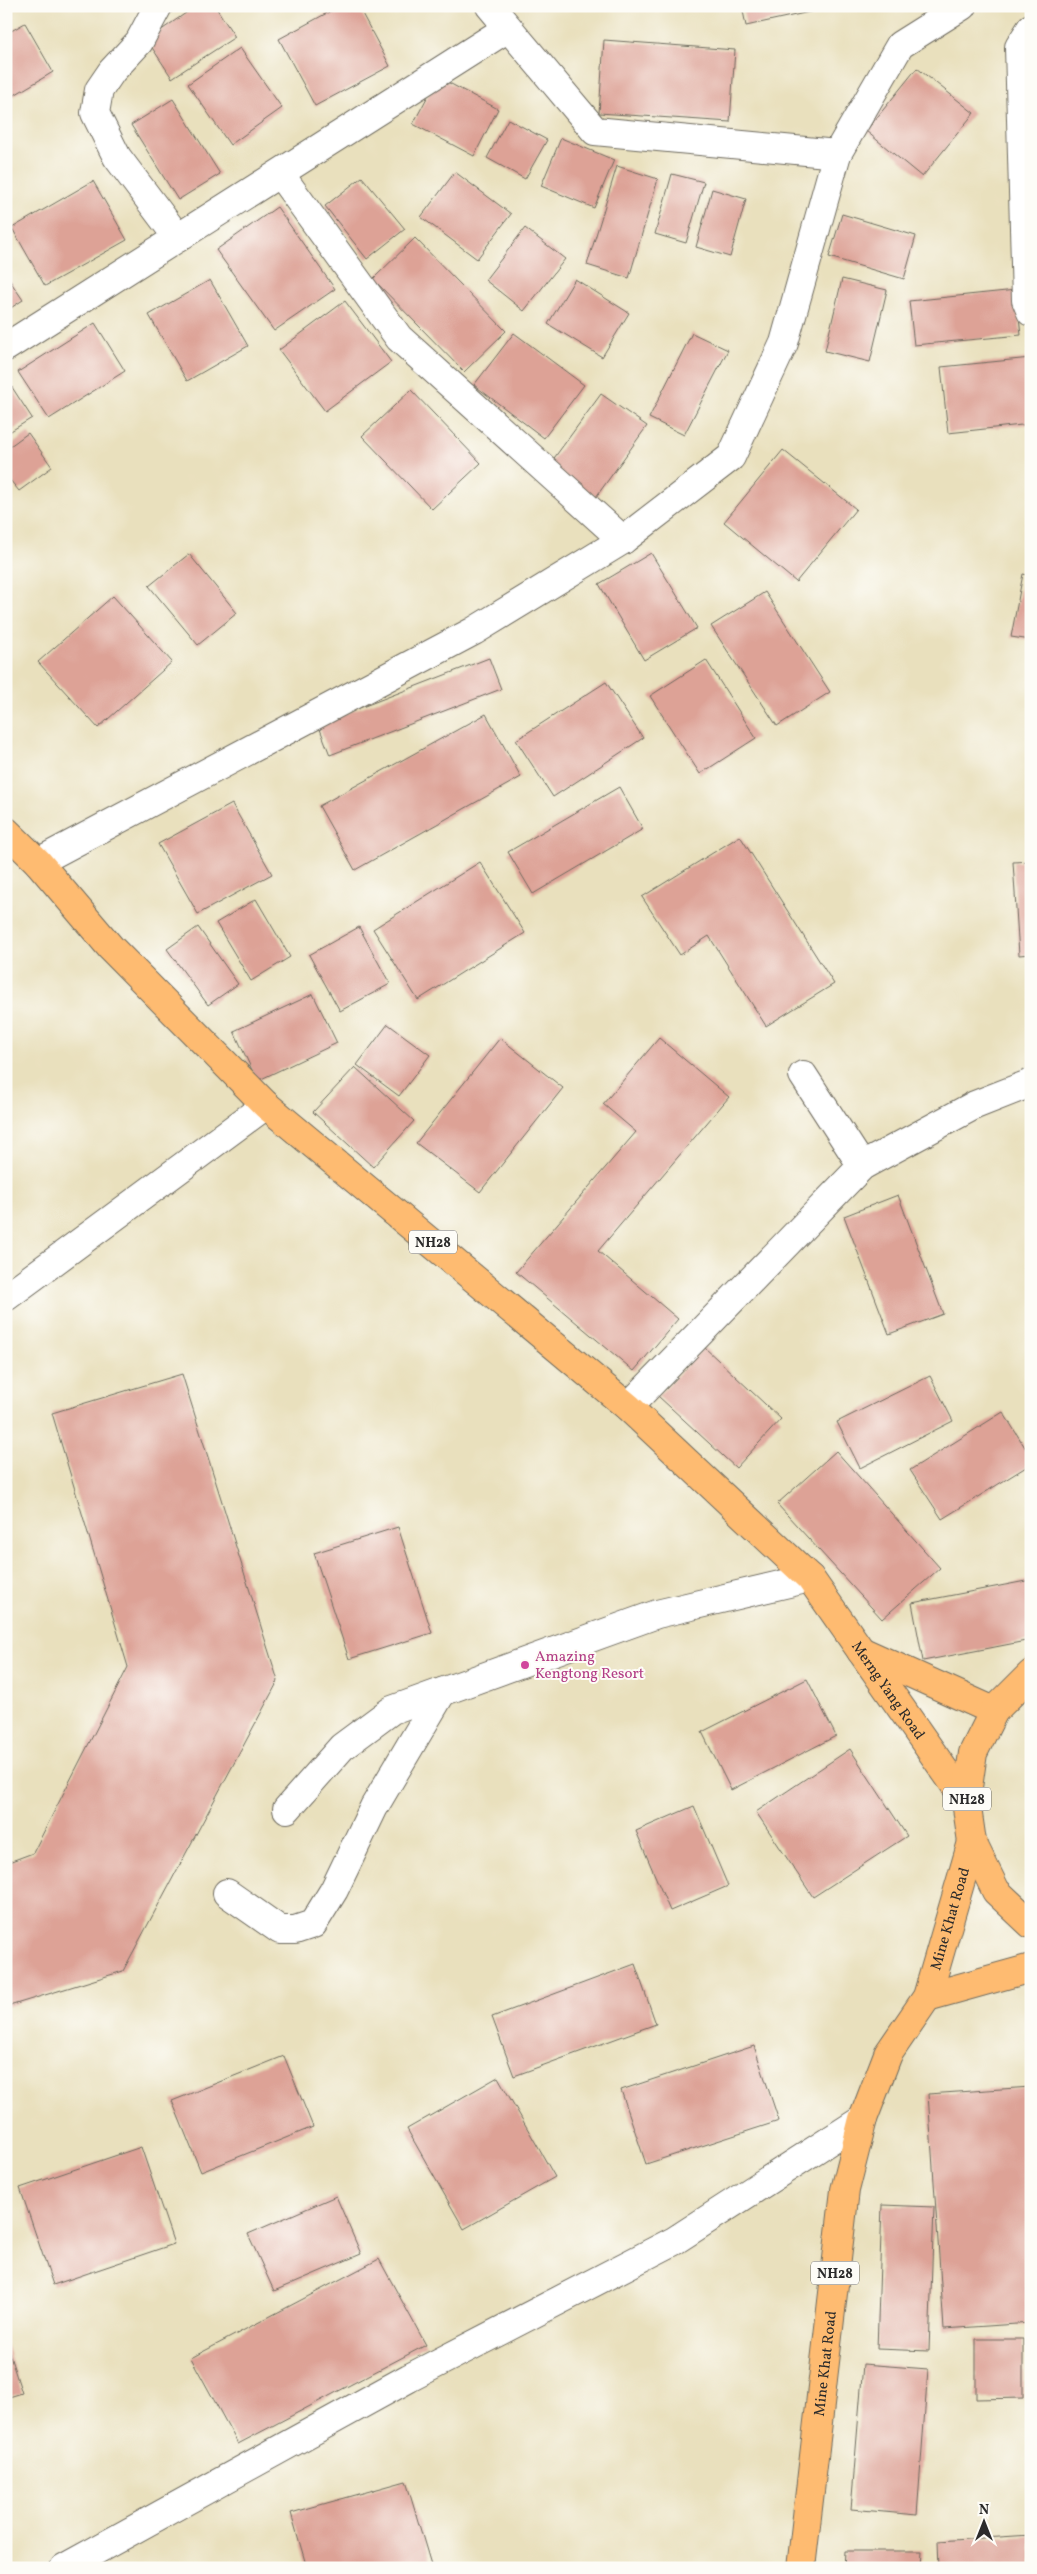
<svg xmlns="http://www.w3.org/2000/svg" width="1037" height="2574" font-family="Vollkorn,serif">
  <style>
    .building { fill: #dda296 }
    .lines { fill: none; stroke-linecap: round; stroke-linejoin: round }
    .minor-casing { stroke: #6e6a5e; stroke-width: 30 }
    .highway-casing { stroke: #6e6a5e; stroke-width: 30 }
    .minor { stroke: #fff; stroke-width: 28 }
    .highway { stroke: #febb71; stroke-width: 28 }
    .hotel-dot { fill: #d1479c; stroke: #fdfcf7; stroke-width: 2 }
    .labels { text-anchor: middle; stroke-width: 4; stroke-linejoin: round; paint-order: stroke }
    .shield { fill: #fdfcf7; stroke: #6a6a68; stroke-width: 1 }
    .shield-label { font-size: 14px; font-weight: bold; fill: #2b2b2b }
    .hotel-label { font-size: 15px; fill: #b23c85; stroke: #fdfcf7; text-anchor: start }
    .street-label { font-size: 15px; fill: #2b2b2b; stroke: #fdfcf7 }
  </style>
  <rect width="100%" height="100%" fill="#fdfcf7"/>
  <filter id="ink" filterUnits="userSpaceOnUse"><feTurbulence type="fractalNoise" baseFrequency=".02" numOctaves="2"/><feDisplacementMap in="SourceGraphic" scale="10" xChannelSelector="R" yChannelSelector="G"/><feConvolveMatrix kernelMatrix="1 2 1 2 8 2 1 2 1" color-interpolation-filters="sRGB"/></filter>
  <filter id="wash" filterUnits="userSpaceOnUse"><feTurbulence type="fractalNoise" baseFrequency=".0096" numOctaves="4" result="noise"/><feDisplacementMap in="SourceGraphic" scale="20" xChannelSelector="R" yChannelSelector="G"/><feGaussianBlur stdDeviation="1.12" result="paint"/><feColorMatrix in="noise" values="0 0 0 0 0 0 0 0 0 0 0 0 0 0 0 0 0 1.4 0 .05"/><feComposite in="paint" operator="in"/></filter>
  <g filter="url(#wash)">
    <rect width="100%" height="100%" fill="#e9e0bd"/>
    <g id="blocks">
      <!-- building -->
      <g class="building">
        <path d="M196 6H215L235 37 172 78 147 40Z"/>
        <path d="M340 6H358L390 66 315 106 279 39Z"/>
        <path d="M742 6H832V7L746 26Z"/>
        <path d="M25 23 53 72 6 100V34Z"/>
        <path d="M604 40 735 50 730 122 599 113Z"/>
        <path d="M240 48 282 108 230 145 188 84Z"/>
        <path d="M917 68 974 113 922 177 866 131Z"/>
        <path d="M438 77 498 109 474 156 413 124Z"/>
        <path d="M173 99 220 174 178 200 131 125Z"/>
        <path d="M508 119 547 140 525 179 487 158Z"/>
        <path d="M561 138 614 160 594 208 541 186Z"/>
        <path d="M617 166 658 179 629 278 587 265Z"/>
        <path d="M455 172 511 214 477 259 421 217Z"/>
        <path d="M672 174 704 182 686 243 655 234Z"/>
        <path d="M362 177 405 229 367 259 325 206Z"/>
        <path d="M93 181 127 240 45 286 12 228Z"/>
        <path d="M712 189 746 199 730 257 696 247Z"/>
        <path d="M277 207 335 289 274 331 216 250Z"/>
        <path d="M842 214 916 236 904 279 829 257Z"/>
        <path d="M525 228 565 259 524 311 485 280Z"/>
        <path d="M415 238 506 331 464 372 373 279Z"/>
        <path d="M6 275 23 300 6 311Z"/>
        <path d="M575 279 629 313 602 357 548 324Z"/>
        <path d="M842 279 887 290 870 362 825 351Z"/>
        <path d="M210 280 248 346 187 381 149 315Z"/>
        <path d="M1016 290 1021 335 914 345 909 301Z"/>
        <path d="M345 301 391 362 325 411 279 350Z"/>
        <path d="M95 323 125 371 49 419 18 372Z"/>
        <path d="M514 333 584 385 544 438 474 385Z"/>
        <path d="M692 333 728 350 684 435 649 418Z"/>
        <path d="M1031 358V424L948 433 941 367Z"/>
        <path d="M6 378 32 418 6 434Z"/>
        <path d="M411 390 481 463 432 509 362 436Z"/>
        <path d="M601 394 647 426 596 497 549 465Z"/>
        <path d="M28 433 52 467 19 491 6 475V449Z"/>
        <path d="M783 450 856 509 796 582 724 522Z"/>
        <path d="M651 553 697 628 644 660 599 584Z"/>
        <path d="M189 554 237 613 198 645 149 586Z"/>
        <path d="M1023 574 1031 576V640L1011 637Z"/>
        <path d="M765 592 830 692 777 726 711 626Z"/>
        <path d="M113 596 172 662 98 728 38 662Z"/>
        <path d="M489 658 501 689 330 755 318 724Z"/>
        <path d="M706 660 756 738 700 774 650 696Z"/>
        <path d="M606 682 643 738 553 797 516 740Z"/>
        <path d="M486 714 521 777 355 870 319 806Z"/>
        <path d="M619 787 643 829 533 894 508 852Z"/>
        <path d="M232 804 272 874 198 914 158 844Z"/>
        <path d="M740 836 834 984 766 1026 709 936 680 955 642 897Z"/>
        <path d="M1031 861V954L1019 955 1013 862Z"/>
        <path d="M480 862 525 933 418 1000 373 929Z"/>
        <path d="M256 899 290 957 251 981 216 923Z"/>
        <path d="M198 927 238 984 208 1005 167 949Z"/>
        <path d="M359 927 390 984 340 1011 309 955Z"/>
        <path d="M313 994 337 1043 257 1081 234 1031Z"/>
        <path d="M388 1024 430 1055 399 1096 357 1065Z"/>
        <path d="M500 1038 563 1088 480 1192 416 1143Z"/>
        <path d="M659 1038 729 1097 598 1251 678 1319 634 1371 516 1272 636 1132 603 1104Z"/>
        <path d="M355 1067 414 1121 373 1167 313 1112Z"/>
        <path d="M898 1195 943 1314 889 1334 844 1216Z"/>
        <path d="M704 1347 781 1419 736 1468 658 1396Z"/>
        <path d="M182 1374 278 1681 123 1971 6 2007V1863L33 1853 128 1667 52 1413Z"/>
        <path d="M930 1376 953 1421 860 1468 837 1422Z"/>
        <path d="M1003 1412 1031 1457V1464L942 1519 910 1470Z"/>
        <path d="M836 1451 940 1568 882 1619 777 1504Z"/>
        <path d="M398 1527 432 1633 349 1659 314 1553Z"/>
        <path d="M1031 1580V1640L923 1661 912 1603Z"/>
        <path d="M807 1679 836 1736 731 1790 702 1732Z"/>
        <path d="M850 1749 907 1836 813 1897 756 1812Z"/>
        <path d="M694 1806 728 1886 670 1911 636 1831Z"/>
        <path d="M635 1964 656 2024 514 2076 492 2017Z"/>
        <path d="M754 2046 779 2121 646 2164 621 2090Z"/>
        <path d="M284 2056 313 2127 201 2172 172 2101Z"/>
        <path d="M498 2077 555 2177 464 2229 407 2129Z"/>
        <path d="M1031 2087V2323L944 2329 928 2094Z"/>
        <path d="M141 2147 174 2244 53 2285 20 2188Z"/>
        <path d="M336 2196 361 2254 274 2291 248 2234Z"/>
        <path d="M882 2205 934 2207 929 2351 877 2349Z"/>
        <path d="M379 2259 426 2345 238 2444 191 2358Z"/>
        <path d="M976 2339H1023V2398L976 2399Z"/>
        <path d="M6 2344 22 2393 6 2398Z"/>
        <path d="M863 2364 928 2369 917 2515 851 2509Z"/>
        <path d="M406 2481 432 2568H307L291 2513Z"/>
        <path d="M1031 2535V2568H939L938 2541Z"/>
        <path d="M845 2551H922L921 2568H844Z"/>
      </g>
    </g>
  </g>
  <g filter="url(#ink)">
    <use href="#blocks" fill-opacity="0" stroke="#6e6a5e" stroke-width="1"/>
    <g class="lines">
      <defs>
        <g id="minor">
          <path d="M158 6 139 42 112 71 99 90 95 113 117 157 178 238"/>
          <path d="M490 6 595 131 837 154"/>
          <path d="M1031 28 1019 47 1026 300 1031 312"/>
          <path d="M280 174 399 338 623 540"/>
          <path d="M6 347 508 28"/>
          <path d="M38 862 474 631 623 540 731 457 784 343 837 154 900 45 962 6"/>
          <path d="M803 1075 862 1166"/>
          <path d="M6 1297 266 1105"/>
          <path d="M628 1407 862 1166 975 1105 1031 1083"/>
          <path d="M287 1809 342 1747 392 1710 657 1614 810 1578"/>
          <path d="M227 1893 280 1930H295L313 1924 334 1890 374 1807 442 1692"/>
          <path d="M64 2568 409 2378 674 2241 863 2119"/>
        </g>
        <g id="highway">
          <path id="s1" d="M6 831 38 862 111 948 266 1105 628 1407 810 1578 966 1801"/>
          <path d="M861 1651 994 1711"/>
          <path d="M1031 1674 994 1711 973 1753 966 1801 972 1842 996 1891 1031 1924"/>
          <path d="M927 1997 1031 1968"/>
          <path id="s2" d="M801 2568 845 2190 863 2119 888 2054 927 1997 972 1842"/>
        </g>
      </defs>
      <!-- minor casing -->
      <use href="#minor" class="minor-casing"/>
      <!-- highway casing -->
      <use href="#highway" class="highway-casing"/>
      <!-- minor -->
      <use href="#minor" class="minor"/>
      <!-- highway -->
      <use href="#highway" class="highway"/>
    </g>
  </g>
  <!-- markers -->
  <circle class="hotel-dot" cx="525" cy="1665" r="5"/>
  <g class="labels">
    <!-- shield labels -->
    <g class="shield">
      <rect x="409" y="1230.5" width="48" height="23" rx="4"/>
      <rect x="943" y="1787.5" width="48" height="23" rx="4"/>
      <rect x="811" y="2261.5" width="48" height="23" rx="4"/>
    </g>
    <g class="shield-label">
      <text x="433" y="1247">NH28</text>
      <text x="967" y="1804">NH28</text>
      <text x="835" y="2278">NH28</text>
    </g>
    <!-- hotel labels -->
    <g class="hotel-label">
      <text x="535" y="1661">Amazing<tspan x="535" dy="17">Kengtong Resort</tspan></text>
    </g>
    <!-- street labels -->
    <g class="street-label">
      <text dy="5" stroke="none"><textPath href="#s1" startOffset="1236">Merng Yang Road</textPath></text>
      <text dy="5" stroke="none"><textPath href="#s2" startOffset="674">Mine Khat Road</textPath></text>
      <text dy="5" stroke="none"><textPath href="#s2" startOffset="206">Mine Khat Road</textPath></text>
    </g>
  </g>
  <!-- margin -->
  <rect width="1037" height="2574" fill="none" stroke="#fdfcf7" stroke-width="25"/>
  <!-- north arrow -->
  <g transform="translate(984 2522)" stroke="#fdfcf7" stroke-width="4" paint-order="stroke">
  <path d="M0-4L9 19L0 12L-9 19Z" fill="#2b2b2b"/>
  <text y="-8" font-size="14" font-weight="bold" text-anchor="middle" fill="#2b2b2b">N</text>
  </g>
</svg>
